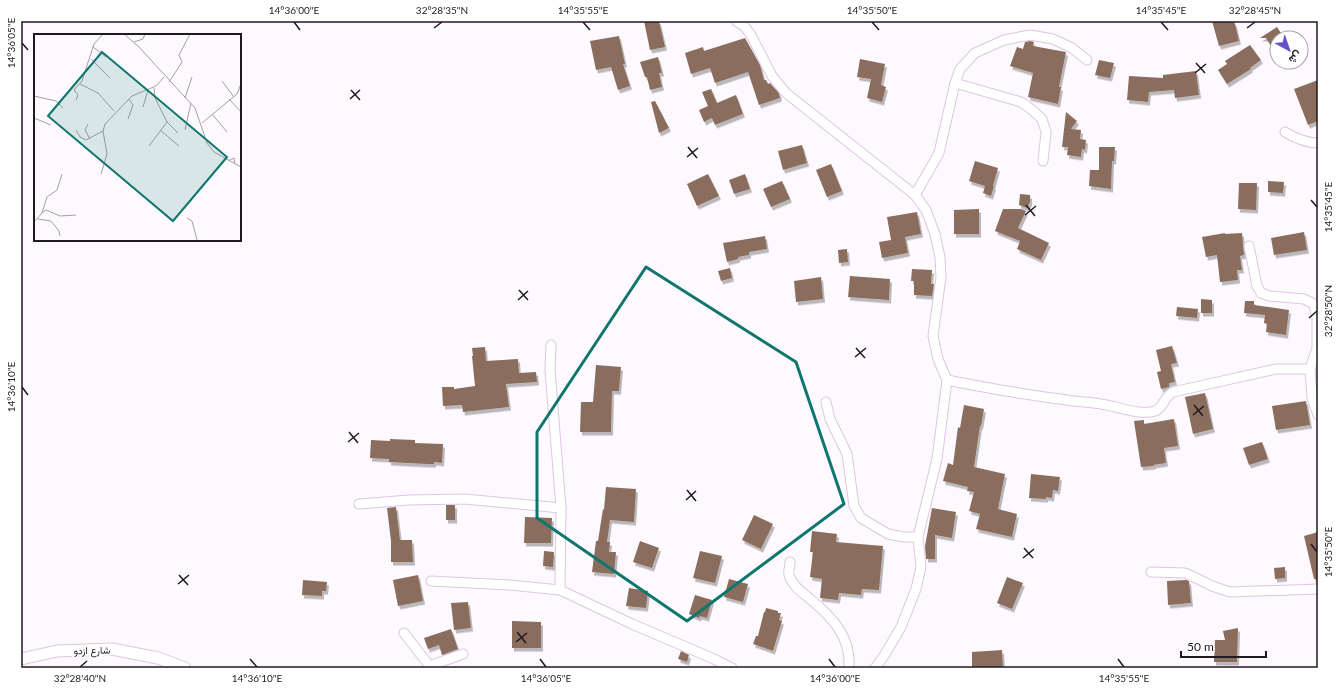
<svg xmlns="http://www.w3.org/2000/svg" width="1339" height="689" font-family="Lato,Vazirmatn,sans-serif">
  <style>
    .building { fill: #8a6d5d; filter: url(#shadow) }
    .lines { fill: none; stroke-linecap: round; stroke-linejoin: round }
    .minor-casing { stroke: #ddc6e1; stroke-width: 11 }
    .tertiary-casing { stroke: #ddc6e1; stroke-width: 13 }
    .minor { stroke: #fff; stroke-width: 9 }
    .tertiary { stroke: #fff; stroke-width: 11 }
    .marked { fill: none; stroke: #0f766e; stroke-width: 3; stroke-linejoin: round }
    .ticks { fill: none; stroke: #201822; stroke-width: 1.5 }
    .labels { text-anchor: middle; stroke-width: 4; stroke-linejoin: round; paint-order: stroke }
    .street-label { font-size: 10px; fill: #201822; stroke: #fff }
    .inset-road { fill: none; stroke: #a59fa6; stroke-width: 1 }
    .view { fill: #0f766e; fill-opacity: 0.15; stroke: #0f766e; stroke-width: 2 }
    .inset-edge { fill: none; stroke: #201822; stroke-width: 2 }
    .neatline { fill: none; stroke: #201822; stroke-width: 1.5 }
    .ticks-label { font-size: 10px; text-anchor: middle; fill: #201822 }
  </style>
  <defs>
    <filter id="shadow"><feDropShadow dx="2" dy="3.5" stdDeviation="0" flood-color="#0004"/></filter>
  </defs>
  <rect width="100%" height="100%" fill="#fdf9fe"/>
  <!-- building -->
  <g class="building">
    <path d="M644 21H659L665 47 650 50Z"/>
    <path d="M1212 21H1233L1235 24 1239 41 1219 46Z"/>
    <path d="M1277 27 1284 38H1277V55L1266 38H1260Z"/>
    <path d="M619 36 625 64H623L630 86 618 90 611 67 596 70 590 41Z"/>
    <path d="M745 38 760 65 764 80H766L768 84 770 83 779 93 780 98 759 105 748 72 715 83 710 68 691 74 685 53 703 47 704 51Z"/>
    <path d="M1030 41 1034 42 1033 46 1066 52 1059 87H1061L1058 104 1028 97 1033 73 1010 66 1017 47 1023 49 1025 42Z"/>
    <path d="M1250 45 1261 60 1250 68 1251 69 1227 84 1218 70 1227 64 1225 61Z"/>
    <path d="M658 57 662 73H659L662 87 650 90 647 77H645L640 62Z"/>
    <path d="M860 59 885 64 881 85 886 87 882 102 867 98 871 79 857 77Z"/>
    <path d="M1099 60 1114 63 1110 78 1095 75Z"/>
    <path d="M1196 71 1199 95 1175 98 1174 90 1149 92 1148 102 1127 100 1129 76 1163 78V75Z"/>
    <path d="M1318 80V121L1308 125 1294 89Z"/>
    <path d="M711 89 717 103 736 95 743 114 715 125 712 118 704 122 699 110 708 106 702 92Z"/>
    <path d="M655 101 669 128 659 133 651 102Z"/>
    <path d="M1066 112 1077 121 1071 129 1081 130 1080 139 1086 140 1085 150 1082 149 1081 157 1067 155 1068 147H1062Z"/>
    <path d="M802 145 807 163 783 170 778 151Z"/>
    <path d="M1099 147H1115L1114 161H1112L1111 189 1089 186 1090 170H1099Z"/>
    <path d="M975 161 998 168 993 186H994L991 196 983 193 985 186 969 181Z"/>
    <path d="M831 164 842 191 827 197 816 170Z"/>
    <path d="M708 174 719 196 697 206 687 184Z"/>
    <path d="M745 174 750 189 734 194 729 180Z"/>
    <path d="M782 181 790 199 771 207 763 189Z"/>
    <path d="M1268 181 1284 182 1283 193 1268 192Z"/>
    <path d="M1239 183H1257L1256 210 1238 209Z"/>
    <path d="M1020 194 1030 195V202L1027 208 1019 205Z"/>
    <path d="M979 209V234H954V210Z"/>
    <path d="M1003 209H1021L1026 211 1018 228 1049 243 1041 260 1017 249 1020 241 995 231Z"/>
    <path d="M917 212 921 234 905 237 908 253 882 258 879 242 891 240 887 217Z"/>
    <path d="M1304 232 1307 250 1274 255 1271 238Z"/>
    <path d="M1225 233V234L1242 233 1244 255 1240 256 1242 270H1237L1238 280 1220 282 1217 255 1206 257 1202 237Z"/>
    <path d="M765 236 767 249 749 252V255L738 257V259L727 262 723 243Z"/>
    <path d="M847 249 848 262 839 263 838 250Z"/>
    <path d="M730 268 732 278 721 281 718 271Z"/>
    <path d="M912 269 932 270 931 284H934L932 296 914 295V281H911Z"/>
    <path d="M850 276 890 279 889 300 848 297Z"/>
    <path d="M821 277 823 299 796 302 794 281Z"/>
    <path d="M1201 299 1212 300V313H1201Z"/>
    <path d="M1245 301H1254V305L1289 310 1286 335 1266 332 1267 324 1264 323 1265 315 1244 313Z"/>
    <path d="M1177 307 1198 309 1197 318 1176 316Z"/>
    <path d="M1172 346 1177 363 1171 364 1175 382 1169 383V387L1161 389 1157 372 1161 371 1156 350Z"/>
    <path d="M485 347 486 361 518 359 519 373 536 372 537 382 506 384 509 407 463 412 462 405 443 406 442 387H454V389L475 386 472 356H473L472 348Z"/>
    <path d="M596 365 621 367 619 391H612L611 432H580L581 402H593Z"/>
    <path d="M1205 393 1213 429 1193 434 1185 397Z"/>
    <path d="M1306 401 1310 425 1276 430 1272 406Z"/>
    <path d="M964 405 984 409 981 426H980L974 467 1005 474 998 509 1017 514 1012 537 976 529 980 514 969 511 974 492 967 491 968 487 943 481 948 463 953 465 958 427 960 428Z"/>
    <path d="M1174 419 1178 446 1164 448 1166 463 1153 465 1154 466 1141 467 1134 421 1144 420V424Z"/>
    <path d="M390 439 415 440V443L443 444 442 463 434 462V464H428L407 463 389 462V459L370 458 371 440 390 441Z"/>
    <path d="M1262 442 1268 459 1249 465 1243 448Z"/>
    <path d="M1031 474 1060 477 1058 491 1053 490 1052 498 1046 497V499L1029 498Z"/>
    <path d="M606 487 636 489 634 522 610 520 607 542H610L609 552H616L614 574 592 572 596 541H598L603 509 604 510Z"/>
    <rect x="446" y="505" width="9" height="15"/>
    <path d="M396 507 400 540H412L413 562H391V541L387 508Z"/>
    <path d="M932 508 956 512 952 538 935 535V559H926L925 546Z"/>
    <path d="M754 515 773 524 761 549 742 540Z"/>
    <path d="M525 517 552 518 551 543H524Z"/>
    <path d="M812 531 837 534 836 542 883 546 879 590 862 589 861 595 839 593 838 600 820 598 822 579 810 577 813 552H810Z"/>
    <path d="M1318 532V579H1314L1304 536Z"/>
    <path d="M640 541 659 548 652 568 633 562Z"/>
    <path d="M544 551 554 552 553 567 543 566Z"/>
    <path d="M700 551 722 556 715 583 693 578Z"/>
    <path d="M1285 567V578L1275 579 1274 568Z"/>
    <path d="M418 575 423 601 398 606 393 580Z"/>
    <path d="M1007 577 1023 583 1012 609 997 603Z"/>
    <path d="M729 579 748 584 743 602 724 597Z"/>
    <path d="M303 580 327 582 326 591H322V596L302 595Z"/>
    <path d="M1186 580 1189 581 1191 603 1168 605 1167 581Z"/>
    <path d="M629 588 648 591 646 608 626 606Z"/>
    <path d="M695 595 712 600 707 618 700 616 699 618 689 614Z"/>
    <path d="M468 602 471 628 454 630 451 603Z"/>
    <path d="M766 608 778 611V613H781L779 620 782 621 773 651 753 644 756 636H758L764 612H765Z"/>
    <path d="M512 621 541 622V648H512Z"/>
    <path d="M1238 628 1237 662H1214L1215 640H1225L1223 631Z"/>
    <path d="M451 629 458 649 442 655 439 645 428 649 424 638Z"/>
    <path d="M1002 650 1003 668H972V652Z"/>
    <path d="M681 651 689 655 687 662 678 659Z"/>
  </g>
  <g class="lines">
    <defs>
      <g id="minor">
        <path d="M736 21 744 26 751 35 772 76 786 93 915 195 926 210 935 234 940 257 941 277 933 336 938 359 947 380 937 459 918 537 921 567 916 589 901 627 884 656 875 668"/>
        <path d="M955 83 1021 102 1031 109 1042 119 1046 132 1043 161"/>
        <path d="M1285 132C1295 138 1306 143 1318 143"/>
        <path d="M915 195 939 153 955 83 960 69 975 53 1004 40 1030 35 1053 39 1072 48 1087 60"/>
        <path d="M1249 246 1257 286 1261 293 1269 296 1304 299 1314 304 1317 318V348L1310 369 1312 398 1318 415"/>
        <path d="M551 345 550 370 561 508 560 590 632 624 714 659 732 668"/>
        <path d="M947 380C987 388 1027 395 1067 400 1078 402 1090 402 1101 404 1116 406 1140 416 1155 411 1164 408 1164 396 1173 392L1276 369H1310"/>
        <path d="M826 402 830 419 847 454 854 506 861 518 888 534 904 537H918"/>
        <path d="M359 504 409 500 465 499 561 508"/>
        <path d="M790 562C790 566 788 571 789 575 792 585 801 592 809 598 832 617 851 636 849 668"/>
        <path d="M1151 572 1185 573 1196 578 1212 586 1230 592 1318 589"/>
        <path d="M431 581 510 585 560 590"/>
        <path d="M404 633 431 668"/>
        <path d="M429 666 463 654"/>
      </g>
      <path id="tertiary" d="M21 659 57 651 112 649 158 658 185 668"/>
    </defs>
    <!-- minor casing -->
    <use href="#minor" class="minor-casing"/>
    <!-- tertiary casing -->
    <use href="#tertiary" class="tertiary-casing"/>
    <!-- minor -->
    <use href="#minor" class="minor"/>
    <!-- tertiary -->
    <use href="#tertiary" class="tertiary"/>
  </g>
  <!-- marked area -->
  <path class="marked" d="M646 267 796 362 844 504 687 621 537 518V432Z"/>
  <!-- ticks -->
  <path class="ticks" d="M294 22 300 30M583 22 590 30M872 22 879 30M1161 22 1168 30M434 28 442 22M1247 28 1255 22M22 43 28 50M1196 63 1205 73M1195 73 1206 64M351 90 360 100M350 99 360 90M688 147 697 158M687 157 698 148M1311 200 1317 207M1026 205 1035 216M1025 215 1036 206M519 290 528 300M518 300 528 291M1309 318 1317 311M856 348 865 358M855 357 866 348M22 387 28 395M1194 405 1203 416M1193 415 1204 406M349 432 358 443M348 442 359 433M687 490 696 501M686 500 696 491M1311 544 1317 552M1024 548 1033 558M1023 558 1034 549M179 575 188 585M178 584 189 575M517 632 526 643M516 642 527 633M250 659 257 667M540 659 546 667M829 659 835 667M1118 659 1124 667M80 667 87 661"/>
  <g class="labels">
    <!-- street labels -->
    <g class="street-label">
      <text transform="translate(92 650) rotate(-1)" y="4">شارع ازدو</text>
    </g>
  </g>
  <!-- overview -->
  <g transform="translate(34 34)">
    <rect width="207" height="207" fill="#fdf9fe"/>
    <path class="inset-road" d="M90 0 105 13 161 74 173 109 180 118 207 133M100 8 109 5 111 0M59 13 72 23M57 25 76 44M188 47 200 63M135 48 148 28 145 21 156 0M46 50 64 59 80 77M0 62 22 67 29 74M151 64 158 43M195 65 207 78M42 66 44 61 40 56 48 47 60 10 69 0M109 73 114 56M178 80 193 98M0 84 17 91M94 85 99 71 95 65M133 88 144 99M168 89 203 60 207 50M54 90 51 96 56 105M42 96 46 103 52 106 69 97M126 96 145 112M151 96 157 69M115 112 133 88 121 64 120 54M194 127 200 124 201 130M67 140 73 120 69 97 71 90 98 62 122 52 130 43M8 179 12 176 26 182 42 181M153 184 158 187 163 206M4 185 17 187 25 197 26 202M0 188 8 179 13 163 23 156 28 140M148 207H163"/>
    <path class="view" d="M68 18 193 123 139 187 14 82Z"/>
    <rect width="207" height="207" class="inset-edge"/>
  </g>
  <!-- border -->
  <rect width="1339" height="689" fill="none" stroke="#ffffff" stroke-width="44"/>
  <!-- north arrow -->
  <g transform="translate(1289 50) rotate(140)"><circle r="19" fill="#ffffff" stroke="#a6a3a7"/>
  <path d="M0-3L7 15L0 10L-7 15Z" fill="#6750ca"/>
  <text y="-6" font-size="11" font-weight="bold" text-anchor="middle" fill="#201822">ش</text>
  </g>
  <!-- scale -->
  <path d="M1181 651v6h85v-6" fill="none" stroke="#201822" stroke-width="2"/>
  <text x="1187" y="651" font-size="12" fill="#201822" stroke="#ffffff" stroke-width="3" paint-order="stroke">50 m</text>
  <rect x="22" y="22" width="1295" height="645" class="neatline"/>
  <g class="ticks-label">
    <text x="294" y="14">14°36'00"E</text>
    <text x="442" y="14">32°28'35"N</text>
    <text x="583" y="14">14°35'55"E</text>
    <text x="872" y="14">14°35'50"E</text>
    <text x="1161" y="14">14°35'45"E</text>
    <text x="1255" y="14">32°28'45"N</text>
    <text transform="translate(11 43) rotate(-90)" y="4">14°36'05"E</text>
    <text transform="translate(1328 207) rotate(-90)" y="4">14°35'45"E</text>
    <text transform="translate(1328 311) rotate(-90)" y="4">32°28'50"N</text>
    <text transform="translate(11 387) rotate(-90)" y="4">14°36'10"E</text>
    <text transform="translate(1328 552) rotate(-90)" y="4">14°35'50"E</text>
    <text x="80" y="682">32°28'40"N</text>
    <text x="257" y="682">14°36'10"E</text>
    <text x="546" y="682">14°36'05"E</text>
    <text x="835" y="682">14°36'00"E</text>
    <text x="1124" y="682">14°35'55"E</text>
  </g>
</svg>
